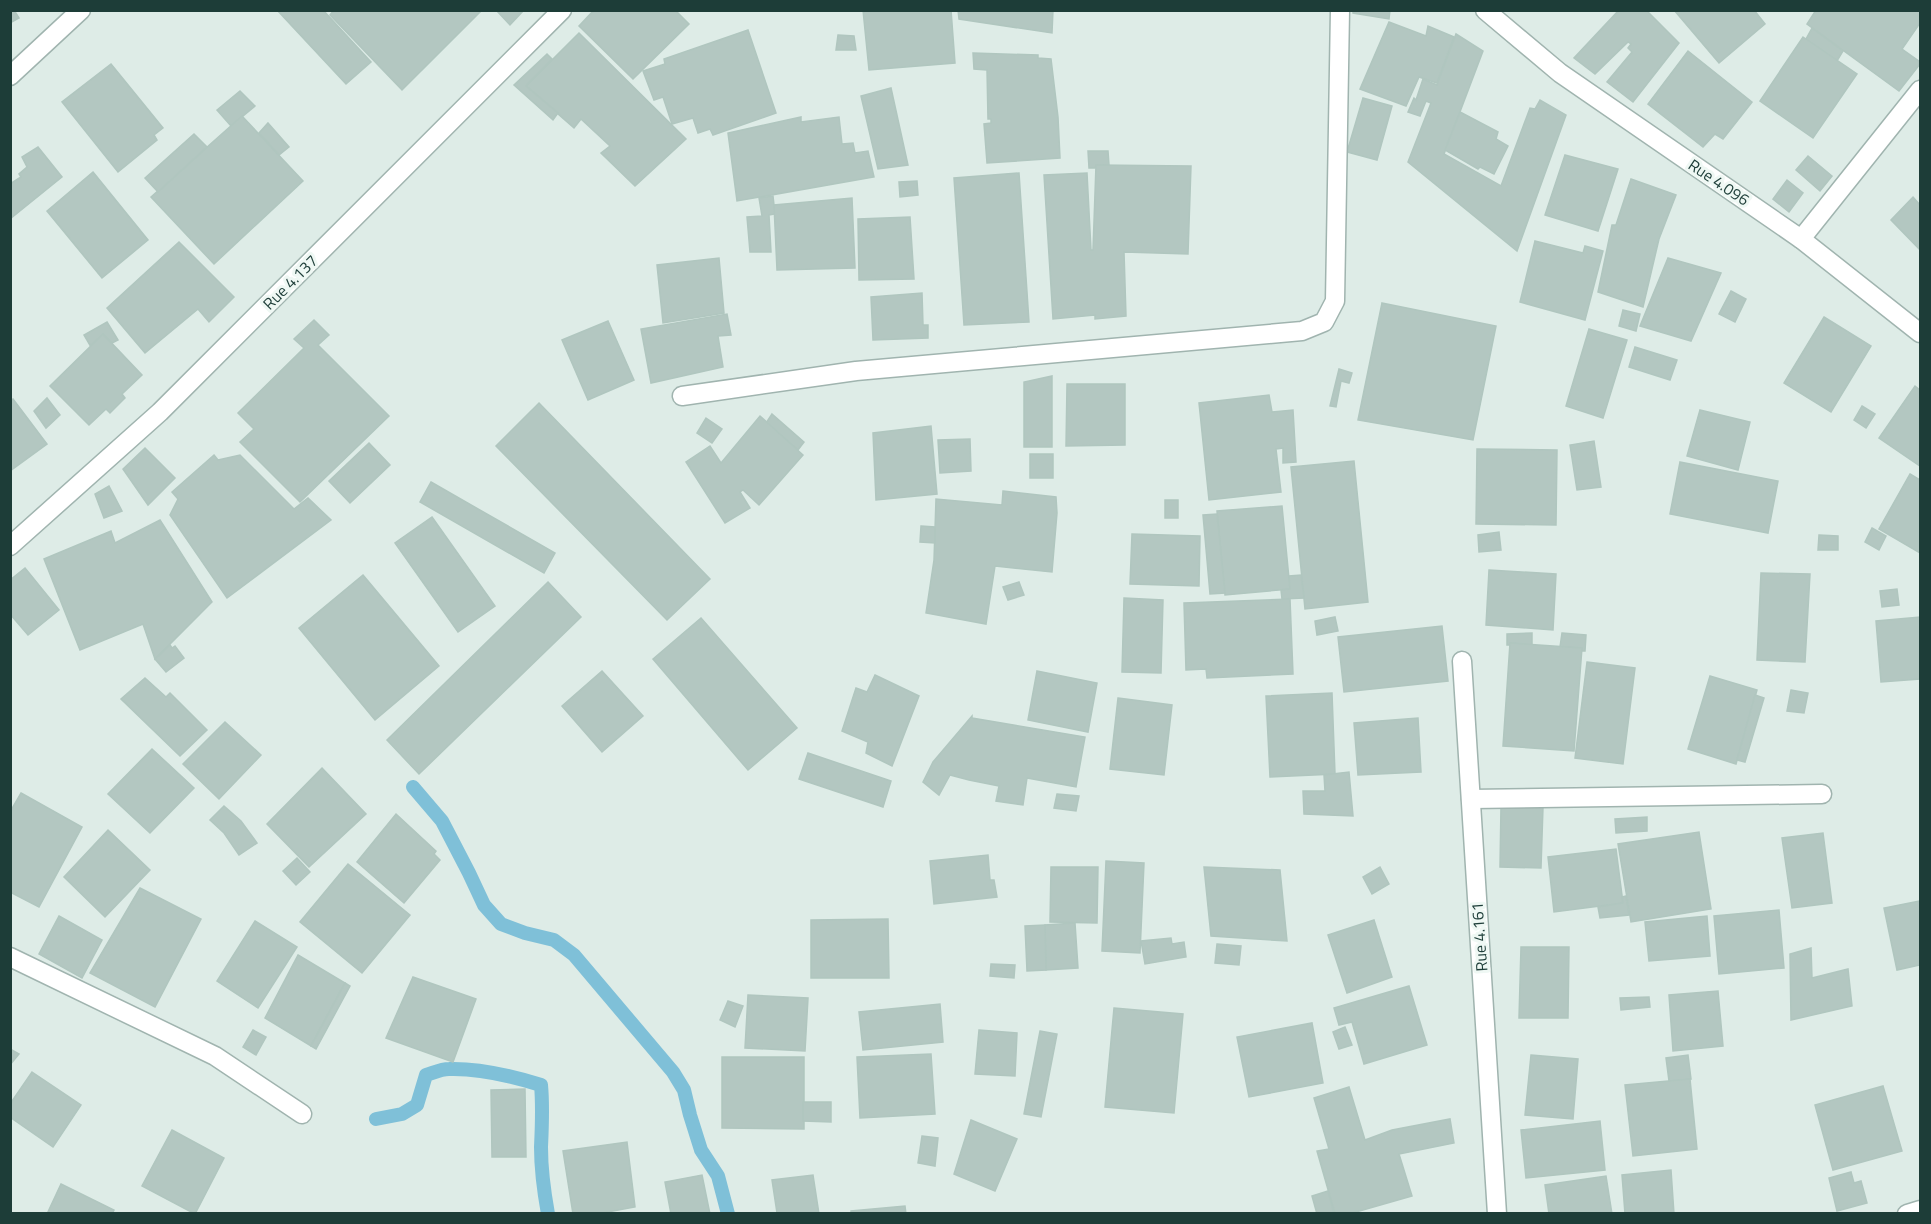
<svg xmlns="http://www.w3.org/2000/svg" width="1931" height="1224" font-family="'Titillium Web',sans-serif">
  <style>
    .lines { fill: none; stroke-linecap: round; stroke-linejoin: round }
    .stream { stroke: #7fc0d8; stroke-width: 14 }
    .building { fill: #b3c7c1; stroke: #b0c6bf; stroke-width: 1.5 }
    .minor-casing { stroke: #a0b4af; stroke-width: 21 }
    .minor { stroke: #fff; stroke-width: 18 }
    .labels { text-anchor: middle; stroke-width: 6; stroke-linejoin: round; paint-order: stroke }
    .street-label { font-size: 16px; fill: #1d3d38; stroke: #eff8f4 }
  </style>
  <rect width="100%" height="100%" fill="#deece7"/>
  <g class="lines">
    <!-- stream -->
    <g class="stream">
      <path d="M413 787 442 821 469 873 484 905 501 924 525 933 554 940 574 955 673 1072 684 1090 690 1115 701 1150 718 1176 728 1214"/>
      <path d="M376 1119 402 1114 417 1105 426 1075C433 1073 441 1069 449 1069 480 1068 512 1076 541 1085 543 1106 542 1126 541 1147 541 1170 544 1192 548 1214"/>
    </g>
  </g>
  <!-- building -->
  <g class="building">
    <path d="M10 10H14L19 18 10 23Z"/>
    <path d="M277 10H323L371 62 346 84Z"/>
    <path d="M334 10H482L402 90 330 15Z"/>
    <path d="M496 10H524L510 25Z"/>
    <path d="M594 10H675L689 24 633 79 579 26Z"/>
    <path d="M863 10H951L955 63 869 70Z"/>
    <path d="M958 10H1053L1052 33 959 19Z"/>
    <path d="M1353 10H1390L1389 19 1353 13Z"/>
    <path d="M1619 10H1646L1679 43 1633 102 1607 82 1632 52 1628 48 1631 44 1628 42 1595 74 1574 58Z"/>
    <path d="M1674 10H1754L1765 24 1719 63Z"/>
    <path d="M1816 10H1920V23L1902 49 1920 62V64L1899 91 1807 24Z"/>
    <path d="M1389 22 1426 36 1428 26 1454 37 1437 83 1419 77 1406 106 1360 89Z"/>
    <path d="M1812 28 1843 51 1837 61 1806 39Z"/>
    <path d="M748 30 776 113 713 135 710 129 698 133 693 118 672 124 663 97 654 100 643 71 665 64 664 59Z"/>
    <path d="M579 33 686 139 635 186 601 153 610 146 581 119 574 128 526 86Z"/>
    <path d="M1456 34 1483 51 1444 154 1501 186 1530 108 1535 109 1540 100 1566 115 1517 251 1408 162 1431 103 1426 101 1420 116 1408 112 1414 98 1416 100 1423 79 1437 85Z"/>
    <path d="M838 35 854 36 856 50H836Z"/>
    <path d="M1803 37 1857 74 1813 138 1760 101Z"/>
    <path d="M1688 51 1752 102 1723 139 1715 134 1703 147 1648 104Z"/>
    <path d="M973 53 1038 55V58L1051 59 1058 117 1060 158 987 163 984 124 991 123V119H988L987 70 974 69Z"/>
    <path d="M547 54 552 59 526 86 558 113 553 120 514 85Z"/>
    <path d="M111 64 163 128 154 135 157 140 118 172 62 102Z"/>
    <path d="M891 88 908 165 878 169 861 96Z"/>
    <path d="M240 91 255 106 231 126 217 110Z"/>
    <path d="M1363 98 1392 106 1377 160 1347 152Z"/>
    <path d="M1460 112 1498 132 1496 139 1508 146 1494 174 1480 167 1478 169 1445 150Z"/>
    <path d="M242 116 303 181 214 264 151 197Z"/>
    <path d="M801 117V122L839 117 842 144 853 143 855 153 868 151 874 177 737 201 728 133Z"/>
    <path d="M268 123 289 147 279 155 259 133Z"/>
    <path d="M194 134 207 147 158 192 145 178Z"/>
    <path d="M38 147 62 177 10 219V184L21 177 19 174 27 167 22 157Z"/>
    <path d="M1088 151H1108L1109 165H1096L1095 168H1089Z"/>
    <path d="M1565 155 1618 169 1598 231 1545 215Z"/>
    <path d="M1808 156 1832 176 1820 191 1796 170Z"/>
    <path d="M1096 165 1191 166 1188 254 1124 252 1126 316 1095 319V315L1053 319 1044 175 1087 173 1091 250H1093Z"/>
    <path d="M93 172 148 240 102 278 47 211Z"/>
    <path d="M1019 173 1029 322 964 325 954 178Z"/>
    <path d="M1631 179 1676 195 1659 239 1643 307 1598 292 1612 225H1616Z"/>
    <path d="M1787 180 1803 193 1789 212 1773 199Z"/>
    <path d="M917 181 918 195 900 197 899 182Z"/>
    <path d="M773 196 775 214 769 215 771 252H750L747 217 762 216 759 198Z"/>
    <path d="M1913 197 1920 205V250L1891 220Z"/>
    <path d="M852 198 855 268 777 270 774 205Z"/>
    <path d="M910 217 914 279 859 280 858 219Z"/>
    <path d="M1535 241 1583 253 1585 246 1603 251 1585 320 1520 302Z"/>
    <path d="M179 242 234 297 209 322 198 309 145 353 107 308Z"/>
    <path d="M719 258 724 313 663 323 657 265Z"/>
    <path d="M1668 258 1721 273 1691 341 1640 326Z"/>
    <path d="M1731 291 1746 299 1735 322 1719 314Z"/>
    <path d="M922 293 923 325H928V338L873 340 871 297Z"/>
    <path d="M1382 303 1496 326 1473 440 1358 420Z"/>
    <path d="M1623 310 1640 314 1636 331 1619 326Z"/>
    <path d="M727 314 731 335 718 336 723 367 651 383 641 329Z"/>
    <path d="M1824 317 1871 346 1831 412 1784 383Z"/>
    <path d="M314 320 329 335 318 345 389 416 300 502 240 442 254 429 238 413 304 348 294 339Z"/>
    <path d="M608 321 634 380 588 400 562 340Z"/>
    <path d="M107 322 118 340 112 343 103 334 91 347 84 335Z"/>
    <path d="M1589 329 1627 340 1603 418 1566 406Z"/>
    <path d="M103 334 142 375 122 394 125 398 110 413 106 409 89 425 50 386Z"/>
    <path d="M1635 347 1677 360 1670 380 1629 367Z"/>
    <path d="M1339 369 1352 373 1349 383 1341 381 1336 407 1330 406Z"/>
    <path d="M1052 376V447H1024V382Z"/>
    <path d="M1067 384H1125V445L1066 446Z"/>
    <path d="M1915 386 1920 390V466L1879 438Z"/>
    <path d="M1269 395 1272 412 1293 410 1296 462 1283 463V448L1276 449 1281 492 1209 500 1199 403Z"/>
    <path d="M47 398 60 415 46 428 34 411Z"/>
    <path d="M13 399 47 444 10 471V401Z"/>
    <path d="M539 403 710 579 667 620 496 446Z"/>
    <path d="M1862 406 1875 414 1866 428 1854 420Z"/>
    <path d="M1700 410 1750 422 1738 470 1687 456Z"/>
    <path d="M772 414 804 442 798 450 766 423Z"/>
    <path d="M760 416 803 455 759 505 743 490 740 492 750 508 725 523 686 462 710 446 721 463Z"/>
    <path d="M706 418 722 429 712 443 697 433Z"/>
    <path d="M931 426 937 494 876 500 873 433Z"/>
    <path d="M970 439 971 471 940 473 938 440Z"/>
    <path d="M1594 441 1601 487 1577 490 1570 445Z"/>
    <path d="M369 443 390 465 350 503 329 481Z"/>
    <path d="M145 448 175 478 148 505 123 469Z"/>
    <path d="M1477 449 1557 450 1556 525 1476 524Z"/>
    <rect x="1030" y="454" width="23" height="24"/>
    <path d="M214 455 218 460 240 455 294 509 308 498 331 520 227 598 170 515 178 499 172 492Z"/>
    <path d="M1354 461 1368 602 1305 609 1291 467Z"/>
    <path d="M1680 462 1778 481 1768 533 1670 514Z"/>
    <path d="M1910 474 1920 480V553L1879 529Z"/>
    <path d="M431 482 555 553 544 573 420 502Z"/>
    <path d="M109 486 122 511 104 518 95 494Z"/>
    <path d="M1003 491 1056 497 1057 513 1052 572 995 566 986 624 926 613 934 560 936 499 1002 505Z"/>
    <rect x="1165" y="500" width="13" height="18"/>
    <path d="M1282 506 1290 589 1225 595 1217 511Z"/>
    <path d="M1217 514 1225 593 1210 594 1203 515Z"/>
    <path d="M432 517 495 606 458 632 395 543Z"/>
    <path d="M160 520 212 602 155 659 143 624 80 650 44 559 111 531 115 543Z"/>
    <path d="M921 526 935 527V543L920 542Z"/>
    <path d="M1872 528 1886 536 1879 550 1865 542Z"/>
    <path d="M1499 532 1501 550 1479 552 1478 535Z"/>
    <path d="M1132 534 1200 536 1199 586 1130 584Z"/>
    <path d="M1819 535 1838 536V550H1818Z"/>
    <path d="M25 568 59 610 28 635 10 614V580Z"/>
    <path d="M1489 570 1556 574 1553 630 1486 625Z"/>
    <path d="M1761 573 1810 574 1805 662 1757 660Z"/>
    <path d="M363 575 439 666 375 720 299 628Z"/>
    <path d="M1301 575 1304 598 1282 599 1281 590 1290 589 1289 576Z"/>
    <path d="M548 582 581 617 419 774 387 740Z"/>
    <path d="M1019 582 1024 595 1008 600 1003 587Z"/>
    <path d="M1897 589 1899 605 1882 607 1880 591Z"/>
    <path d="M1124 598 1163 600 1161 673 1122 672Z"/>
    <path d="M1290 599 1293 674 1207 678 1206 669 1186 670 1184 603Z"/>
    <path d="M1335 617 1338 631 1317 635 1315 621Z"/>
    <path d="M1920 617V679L1881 682 1876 621Z"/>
    <path d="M701 618 797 728 748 770 653 659Z"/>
    <path d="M1442 626 1448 681 1344 692 1338 637Z"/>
    <path d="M1532 633V645L1510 643V645H1507V634Z"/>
    <path d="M1562 633 1586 635 1585 651H1582V648L1560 647Z"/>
    <path d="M1510 643 1582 648 1574 751 1503 746Z"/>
    <path d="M170 645 172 648 175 646 184 658 166 672 155 659Z"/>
    <path d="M1587 662 1635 668 1623 764 1575 758Z"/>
    <path d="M602 671 643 716 602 752 562 706Z"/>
    <path d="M1037 671 1097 683 1088 732 1028 720Z"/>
    <path d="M875 675 919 696 892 766 866 753 868 742 842 731 856 688 867 692Z"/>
    <path d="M1710 676 1757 690 1736 764 1688 749Z"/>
    <path d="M145 678 166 697 170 693 207 730 180 756 121 699Z"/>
    <path d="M1791 690 1808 693 1804 713 1787 711Z"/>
    <path d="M1332 693 1335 774 1270 777 1266 696Z"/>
    <path d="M1755 695 1764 698 1745 762 1737 760Z"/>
    <path d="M1118 698 1172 705 1164 775 1110 769Z"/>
    <path d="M972 716V718L1085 737 1076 787 1027 778 1023 805 996 801 999 786 969 780 950 775 939 795 923 782 933 762Z"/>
    <path d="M1418 718 1421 772 1358 775 1354 723Z"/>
    <path d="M225 722 261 755 219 799 183 764Z"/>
    <path d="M152 749 194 788 150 833 108 794Z"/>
    <path d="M808 753 891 781 883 807 799 779Z"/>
    <path d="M322 768 366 814 309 867 267 824Z"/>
    <path d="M1349 772 1353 816 1304 814 1303 791H1325L1324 775Z"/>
    <path d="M21 793 82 827 39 907 10 892V812Z"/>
    <path d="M1057 794 1079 796 1076 811 1054 808Z"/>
    <path d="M224 806 241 821 257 843 239 855 224 833 210 820Z"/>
    <path d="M1501 806 1543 807 1541 868 1500 867Z"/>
    <path d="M396 814 436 851 434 854 440 860 404 903 357 862Z"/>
    <path d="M1647 817V831L1616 833 1615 819Z"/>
    <path d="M108 830 150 870 105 917 64 877Z"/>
    <path d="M1699 832 1711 909 1631 922 1618 844Z"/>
    <path d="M1823 833 1832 903 1792 908 1782 838Z"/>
    <path d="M1616 849 1623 903 1554 912 1548 857Z"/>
    <path d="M988 855 990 880H994L997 897 934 904 930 861Z"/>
    <path d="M297 858 310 872 296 885 283 871Z"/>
    <path d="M1106 861 1144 863 1140 953 1102 951Z"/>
    <path d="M348 864 410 915 362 973 300 922Z"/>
    <path d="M1051 867H1098L1097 923 1050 922Z"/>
    <path d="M1204 867 1280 870 1287 941 1211 936Z"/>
    <path d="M1380 867 1389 884 1372 894 1363 877Z"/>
    <path d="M140 888 201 919 155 1007 90 973Z"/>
    <path d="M1626 896 1629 915 1600 918 1598 907 1623 903 1622 897Z"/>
    <path d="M1920 901V965L1897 970 1884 908Z"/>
    <path d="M1779 910 1784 968 1719 974 1714 916Z"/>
    <path d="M59 916 102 940 82 978 39 954Z"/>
    <path d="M1707 916 1710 956 1649 961 1645 922Z"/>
    <path d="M888 919 889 978H811V920Z"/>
    <path d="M1374 920 1392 977 1347 993 1328 935Z"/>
    <path d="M255 921 297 947 258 1008 217 981Z"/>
    <path d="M1075 923 1078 968 1046 970 1045 925Z"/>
    <path d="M1045 925 1046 970 1027 971 1025 926Z"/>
    <path d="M1171 938 1172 944 1184 942 1186 957 1145 964 1141 941Z"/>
    <path d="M1217 944 1241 946 1239 965 1215 963Z"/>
    <path d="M1521 947H1569L1568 1018H1519Z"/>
    <path d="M1811 948 1812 978 1848 969 1852 1006 1791 1020 1790 954Z"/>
    <path d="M298 955 345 983 311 1046 265 1018Z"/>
    <path d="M991 964 1015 965 1014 978 990 976Z"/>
    <path d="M413 977 476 999 453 1062 386 1038Z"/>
    <path d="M345 983 350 986 316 1049 311 1046Z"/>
    <path d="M1409 986 1427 1045 1364 1064 1352 1022 1339 1025 1334 1008Z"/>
    <path d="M1718 991 1723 1046 1673 1051 1669 995Z"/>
    <path d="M748 995 808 998 805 1051 745 1048Z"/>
    <path d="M1649 997 1650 1007 1621 1010 1620 998Z"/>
    <path d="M728 1001 743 1006 735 1027 720 1020Z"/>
    <path d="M940 1004 943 1042 863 1050 859 1012Z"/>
    <path d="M1114 1008 1183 1014 1174 1113 1105 1107Z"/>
    <path d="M1312 1023 1323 1083 1249 1097 1237 1037Z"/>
    <path d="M1345 1027 1352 1045 1339 1049 1333 1032Z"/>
    <path d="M253 1030 266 1037 256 1055 243 1047Z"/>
    <path d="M979 1030 1017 1033 1015 1076 975 1074Z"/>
    <path d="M1040 1031 1057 1034 1041 1117 1024 1114Z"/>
    <path d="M10 1049 19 1054 10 1065Z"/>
    <path d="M931 1054 935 1114 860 1118 857 1057Z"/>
    <path d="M1531 1055 1578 1059 1573 1119 1525 1115Z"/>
    <path d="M1688 1055 1691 1079 1669 1081 1666 1058Z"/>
    <path d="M722 1057H804V1129L722 1128Z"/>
    <path d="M32 1072 81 1105 53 1147 10 1117V1104Z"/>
    <path d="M1690 1079 1697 1149 1633 1156 1625 1085Z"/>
    <path d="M1883 1086 1902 1151 1833 1170 1815 1105Z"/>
    <path d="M1349 1087 1365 1140 1392 1130 1450 1119 1454 1143 1399 1154 1412 1196 1349 1214H1335L1317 1151 1329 1149 1314 1098Z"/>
    <path d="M525 1089 526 1157H492L491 1090Z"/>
    <path d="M803 1102H831V1122L803 1121Z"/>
    <path d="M971 1120 1017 1139 995 1191 954 1174Z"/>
    <path d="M1600 1121 1605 1170 1526 1178 1521 1130Z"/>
    <path d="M172 1130 224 1158 195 1214 142 1186Z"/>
    <path d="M922 1136 938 1138 935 1166 918 1163Z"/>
    <path d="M627 1142 635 1207 597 1214H573L563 1151Z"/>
    <path d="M1671 1170 1674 1214H1625L1622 1175Z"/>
    <path d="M1851 1172 1854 1183 1861 1181 1867 1203 1837 1211 1829 1178Z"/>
    <path d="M702 1175 710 1214H671L665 1182Z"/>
    <path d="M813 1175 819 1214H773L777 1213 772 1180Z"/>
    <path d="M1606 1176 1612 1214H1549L1545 1185Z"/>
    <path d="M61 1184 114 1210 112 1214H47Z"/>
    <path d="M1328 1191 1334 1214H1317L1312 1196Z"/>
    <path d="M905 1206 906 1214H851V1211Z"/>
  </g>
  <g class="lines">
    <defs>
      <g id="minor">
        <path d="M1485 10 1560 73 1801 239 1920 333"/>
        <path d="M10 76 81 10"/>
        <path d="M1801 239 1920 90"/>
        <path d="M682 396 856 371 1302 331 1324 322 1335 301 1340 10"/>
        <path d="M10 546 160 412 562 10"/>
        <path d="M1462 661 1497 1214"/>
        <path d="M1471 799 1822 794"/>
        <path d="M10 957 215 1056 302 1114"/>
        <path d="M1907 1214 1920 1210"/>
      </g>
    </defs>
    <!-- minor casing -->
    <use href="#minor" class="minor-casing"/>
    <!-- minor -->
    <use href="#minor" class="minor"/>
  </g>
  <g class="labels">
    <!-- street labels -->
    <g class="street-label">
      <text transform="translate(1719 182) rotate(34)" y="6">Rue 4.096</text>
      <text transform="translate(290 282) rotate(-45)" y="6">Rue 4.137</text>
      <text transform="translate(1479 937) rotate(-94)" y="6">Rue 4.161</text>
    </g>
  </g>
  <!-- border -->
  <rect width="1931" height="1224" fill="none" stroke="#1d3d38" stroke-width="24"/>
</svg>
